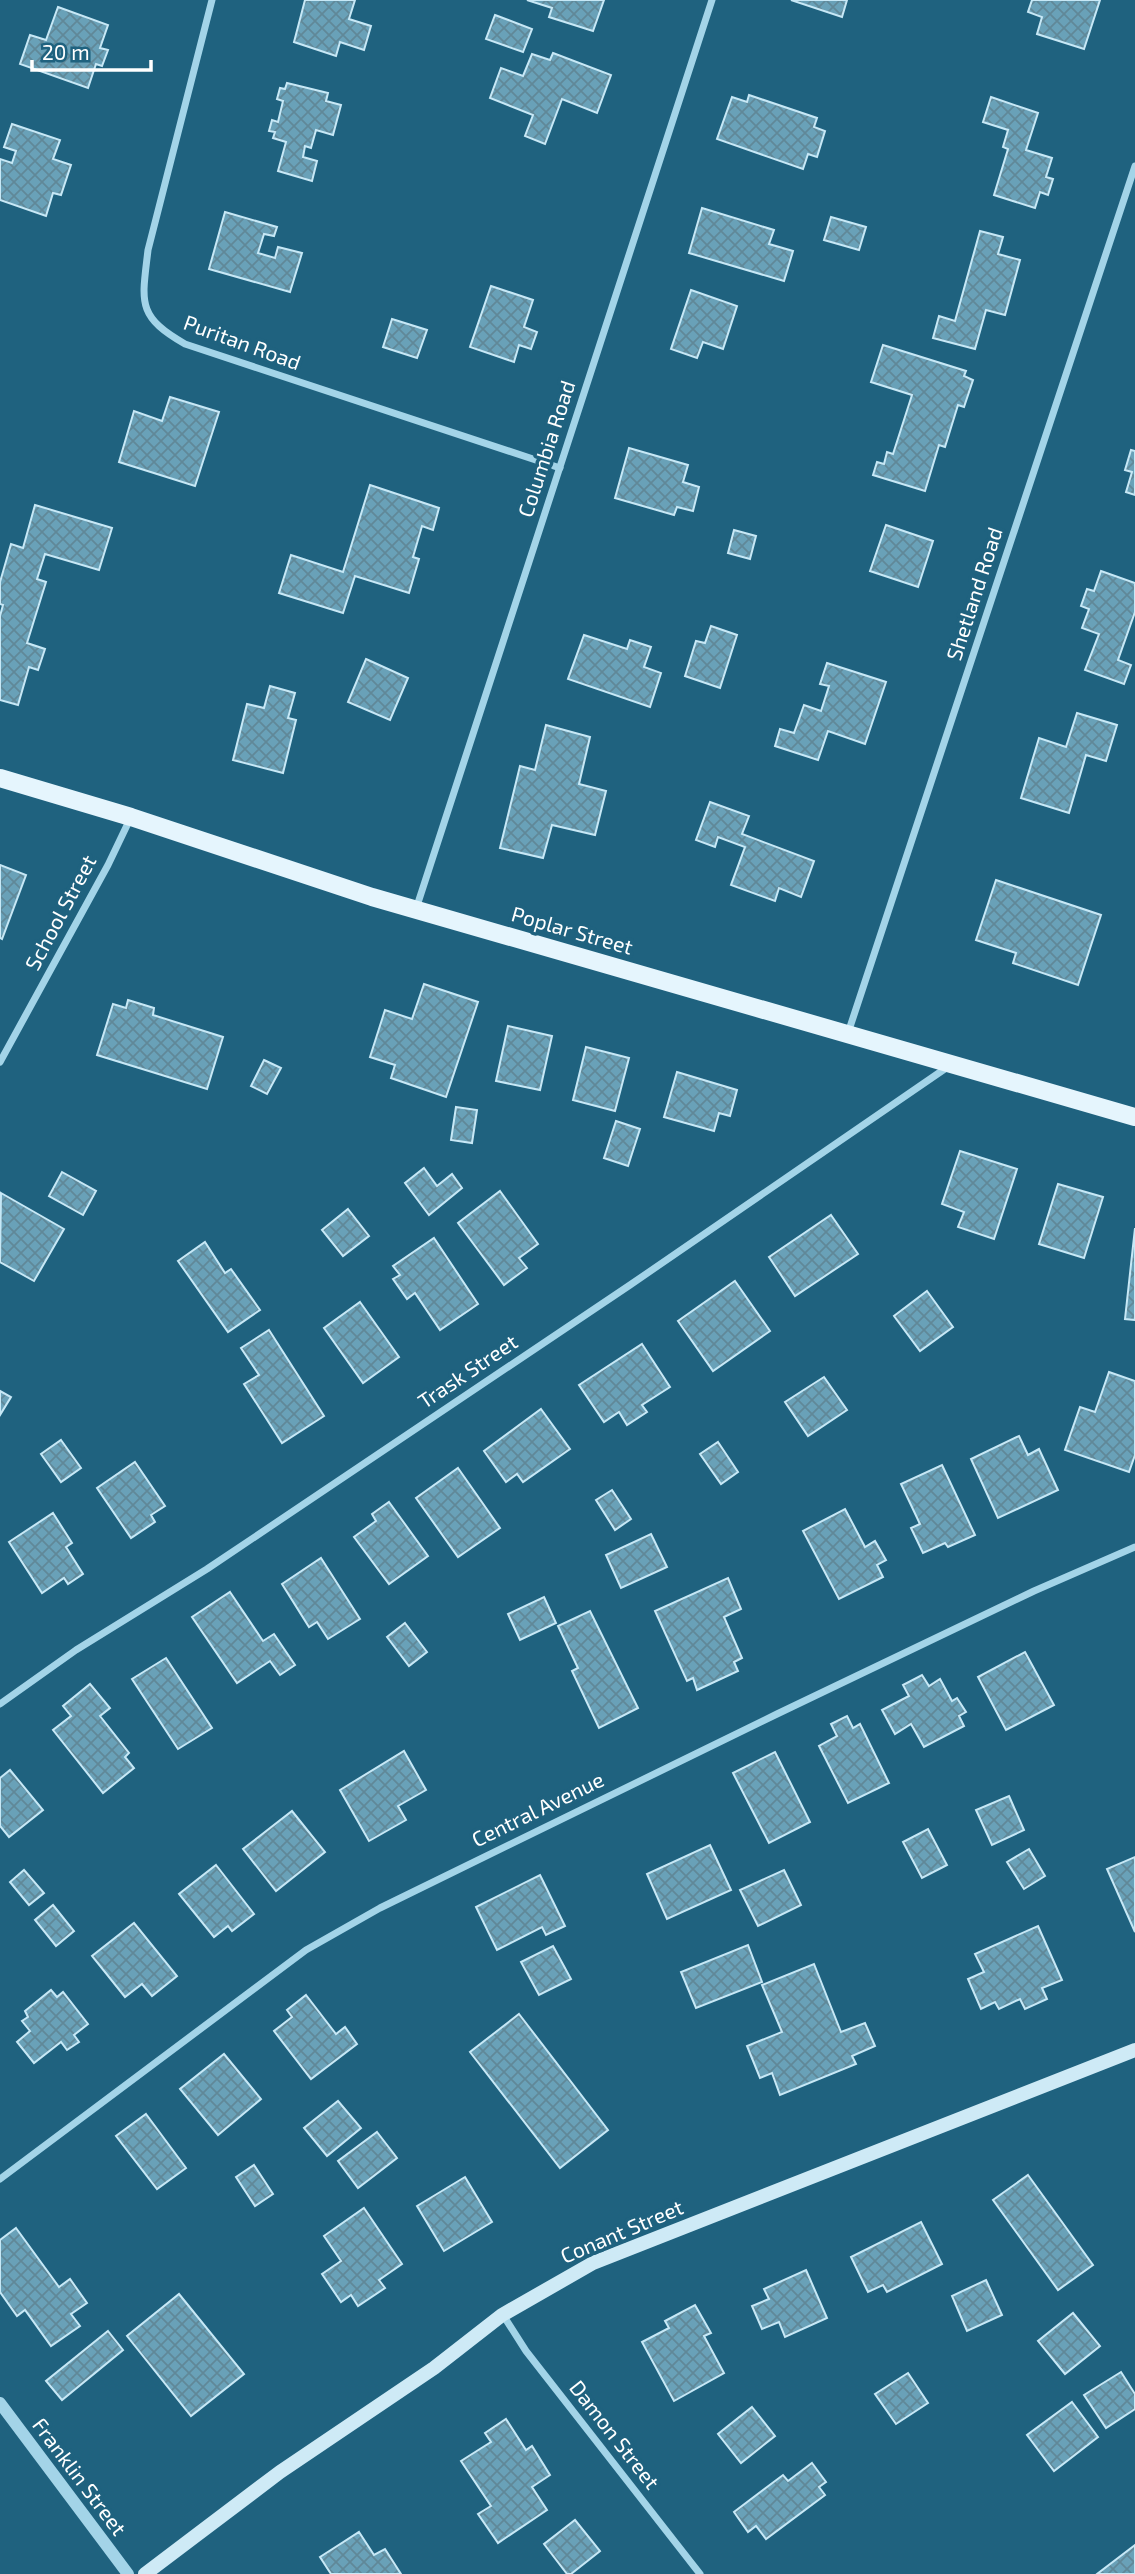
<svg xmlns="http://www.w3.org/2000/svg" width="1135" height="2574" font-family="'Exo 2',sans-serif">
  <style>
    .building { fill: url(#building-cross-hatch); stroke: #c7e8f6; stroke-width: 2 }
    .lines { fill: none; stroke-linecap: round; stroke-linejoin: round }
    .minor { stroke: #a3d4e8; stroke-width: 7 }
    .tertiary { stroke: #a3d4e8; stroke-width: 12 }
    .secondary { stroke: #ceeaf6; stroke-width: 14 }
    .primary { stroke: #e5f5fd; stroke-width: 18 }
    .labels { text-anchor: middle; stroke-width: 7; stroke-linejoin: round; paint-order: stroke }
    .street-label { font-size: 21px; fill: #fff; stroke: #1f627f }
  </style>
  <defs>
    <pattern id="building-cross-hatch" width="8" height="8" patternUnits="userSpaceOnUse" patternTransform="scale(1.75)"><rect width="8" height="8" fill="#69a1b8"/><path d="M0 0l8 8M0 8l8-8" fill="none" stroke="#608898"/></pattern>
  </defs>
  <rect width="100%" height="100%" fill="#1f627f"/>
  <!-- building -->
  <g class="building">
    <path d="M305 0H355L349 19 371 26 364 50 340 42 336 56 294 42Z"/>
    <path d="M527 0H604L593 31 549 17 552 8Z"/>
    <path d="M791 0H847L842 17Z"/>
    <path d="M1032 0H1100L1084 49 1037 34 1042 17 1028 12Z"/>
    <path d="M58 7 108 25 100 48 108 50 102 66 96 64 88 88 20 64 30 35 46 40Z"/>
    <path d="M495 15 532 29 523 52 486 39Z"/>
    <path d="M553 53 611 75 597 113 562 99 545 144 525 136 533 115 490 98 501 68 523 76 532 54 550 60Z"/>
    <path d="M287 83 328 93 326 101 341 105 333 135 316 130 311 148 305 146 303 157 317 161 312 181 278 171 286 142 273 138 275 132 269 131 272 120 278 122 283 101 277 99 280 88 285 89Z"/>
    <path d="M749 95 817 118 814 127 825 131 817 157 808 154 803 169 717 139 732 97 747 102Z"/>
    <path d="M991 97 1038 113 1026 150 1052 158 1046 177 1053 179 1048 195 1040 192 1035 208 994 195 1008 149 1003 147 1008 130 983 122Z"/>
    <path d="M12 124 60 140 53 159 71 165 61 195 53 193 46 216 0 200V159L12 163 16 151 4 147Z"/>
    <path d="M702 208 774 230 769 244 793 251 784 281 689 253Z"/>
    <path d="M225 212 277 227 274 236 264 234 258 253 275 258 278 247 302 253 290 292 209 269Z"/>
    <path d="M831 217 866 227 859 250 824 240Z"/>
    <path d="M980 231 1003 237 998 254 1020 260 1005 315 986 310 975 349 933 338 939 316 955 321Z"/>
    <path d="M491 286 533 300 524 327 537 332 531 349 519 345 514 362 470 347Z"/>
    <path d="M691 290 737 306 723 349 703 342 697 358 671 349Z"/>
    <path d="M392 319 427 330 417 358 383 347Z"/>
    <path d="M883 345 966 371 964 376 973 380 964 407 958 405 945 447 939 445 925 491 873 475 877 462 884 464 887 452 893 454 912 395 871 382Z"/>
    <path d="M170 397 219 412 195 486 119 462 134 411 162 421Z"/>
    <path d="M629 448 688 465 683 482 699 487 693 511 677 507 674 515 615 498Z"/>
    <path d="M1131 450 1135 451V495L1126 492 1132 472 1125 470Z"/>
    <path d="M370 485 439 508 433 530 422 526 413 557 419 559 409 593 355 576 343 613 279 593 291 555 343 572Z"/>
    <path d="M35 505 112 528 99 570 45 554 37 579 46 582 27 643 45 649 38 670 29 667 18 705 0 700V616L3 605 0 604V582L11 544 23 548Z"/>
    <path d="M886 525 933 541 918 587 870 571Z"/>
    <path d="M734 530 756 536 750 559 728 553Z"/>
    <path d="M1101 571 1135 583V612L1118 660 1131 665 1124 684 1085 670 1099 634 1082 628 1089 609 1081 606 1087 589 1094 591Z"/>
    <path d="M711 626 737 635 720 688 685 676 696 641 705 643Z"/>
    <path d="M584 635 627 649 630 640 651 647 644 667 661 673 650 707 568 679Z"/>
    <path d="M366 659 408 678 390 720 348 702Z"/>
    <path d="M827 663 886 682 865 744 828 731 818 760 775 746 780 729 794 733 804 705 821 711 829 686 820 684Z"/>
    <path d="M270 686 295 693 288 718 296 720 283 773 233 760 247 704 264 708Z"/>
    <path d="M1077 713 1117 725 1106 761 1086 755 1069 813 1021 798 1039 738 1066 747Z"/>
    <path d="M546 725 590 737 579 784 606 791 595 835 552 825 543 858 500 848 520 766 535 770Z"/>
    <path d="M710 802 749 816 742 834 814 861 801 897 779 888 775 901 731 885 745 847 718 837 715 847 696 840Z"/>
    <path d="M0 865 26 875 2 939 0 938Z"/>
    <path d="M996 880 1101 915 1078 985 1013 963 1016 953 976 940Z"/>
    <path d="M424 984 478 1002 446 1097 391 1078 395 1065 370 1057 385 1010 412 1019Z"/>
    <path d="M128 1000 154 1008 153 1015 223 1037 207 1089 97 1055 113 1004 126 1008Z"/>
    <path d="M508 1026 552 1036 540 1090 496 1081Z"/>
    <path d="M586 1047 629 1058 615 1111 573 1100Z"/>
    <path d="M264 1060 281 1068 267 1094 251 1086Z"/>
    <path d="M677 1072 737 1090 730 1116 719 1113 714 1131 664 1117Z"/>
    <path d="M456 1107 477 1110 472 1143 451 1140Z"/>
    <path d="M616 1121 640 1129 628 1166 604 1158Z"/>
    <path d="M960 1151 1017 1169 994 1239 958 1227 964 1212 942 1204Z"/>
    <path d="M424 1168 437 1186 452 1174 462 1188 429 1215 405 1183Z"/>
    <path d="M62 1172 96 1191 83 1215 49 1196Z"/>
    <path d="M1058 1184 1103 1197 1084 1258 1039 1244Z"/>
    <path d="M500 1191 538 1244 519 1258 527 1268 504 1285 458 1223Z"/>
    <path d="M1 1193 64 1229 34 1281 0 1262Z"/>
    <path d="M348 1209 369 1236 343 1256 322 1230Z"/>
    <path d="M831 1215 858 1254 795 1296 769 1257Z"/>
    <path d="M1135 1228V1320L1125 1319Z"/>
    <path d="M434 1238 478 1304 440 1330 415 1293 407 1299 393 1279 400 1275 393 1266Z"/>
    <path d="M205 1242 225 1273 231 1269 260 1310 228 1332 178 1261Z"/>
    <path d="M735 1281 770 1331 713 1371 678 1321Z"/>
    <path d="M927 1291 953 1327 920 1351 894 1316Z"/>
    <path d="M360 1302 399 1357 363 1383 324 1328Z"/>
    <path d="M269 1330 324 1416 282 1443 244 1384 259 1375 241 1348Z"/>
    <path d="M642 1344 670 1387 642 1405 647 1412 627 1425 619 1412 604 1422 579 1385Z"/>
    <path d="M1109 1372 1135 1381V1455L1129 1472 1065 1450 1080 1407 1095 1412Z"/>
    <path d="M824 1377 847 1410 808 1436 785 1402Z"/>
    <path d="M0 1391 11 1397 0 1415Z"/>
    <path d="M541 1409 570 1449 523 1482 517 1474 506 1482 484 1451Z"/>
    <path d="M1019 1436 1028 1455 1039 1449 1058 1490 998 1518 971 1459Z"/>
    <path d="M61 1440 81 1468 61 1482 41 1454Z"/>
    <path d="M718 1442 738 1472 721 1484 700 1454Z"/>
    <path d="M135 1462 165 1506 151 1515 155 1522 131 1538 97 1488Z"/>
    <path d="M942 1465 975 1535 948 1547 945 1543 923 1553 911 1528 920 1524 901 1484Z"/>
    <path d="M458 1468 500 1528 458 1557 416 1498Z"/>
    <path d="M612 1490 631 1519 615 1530 596 1500Z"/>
    <path d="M389 1502 428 1556 389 1584 354 1537 376 1521 372 1514Z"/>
    <path d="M845 1509 865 1547 875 1541 886 1560 877 1565 883 1577 839 1599 803 1531Z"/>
    <path d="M53 1513 72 1543 66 1547 83 1574 68 1584 64 1578 42 1593 9 1542Z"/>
    <path d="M651 1534 667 1567 621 1588 606 1555Z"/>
    <path d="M321 1558 360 1619 328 1639 317 1622 309 1627 282 1584Z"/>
    <path d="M728 1578 741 1609 724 1617 742 1658 734 1662 738 1671 697 1690 693 1678 687 1681 655 1611Z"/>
    <path d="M230 1592 263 1641 274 1634 295 1665 280 1675 270 1661 237 1683 192 1617Z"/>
    <path d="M544 1597 556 1623 520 1640 508 1614Z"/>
    <path d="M590 1611 638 1708 599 1728 572 1671 578 1668 558 1626Z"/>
    <path d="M405 1623 427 1652 409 1666 387 1637Z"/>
    <path d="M1025 1652 1054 1705 1006 1730 978 1677Z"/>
    <path d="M166 1658 212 1728 178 1749 132 1679Z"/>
    <path d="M922 1675 929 1686 940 1679 952 1701 957 1698 966 1712 959 1716 964 1726 924 1747 911 1724 895 1734 882 1710 909 1696 903 1685Z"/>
    <path d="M90 1684 110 1708 100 1716 129 1753 125 1757 134 1768 103 1793 53 1730 71 1716 63 1706Z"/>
    <path d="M847 1716 853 1728 860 1724 889 1783 848 1803 819 1746 837 1736 831 1724Z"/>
    <path d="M404 1751 426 1790 398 1806 406 1820 369 1841 340 1790Z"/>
    <path d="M775 1752 810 1822 769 1843 733 1773Z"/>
    <path d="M10 1770 43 1810 9 1837 0 1826V1778Z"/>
    <path d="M1009 1796 1024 1830 992 1845 976 1810Z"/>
    <path d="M292 1811 325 1852 276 1891 243 1849Z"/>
    <path d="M928 1829 947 1865 922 1878 903 1842Z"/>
    <path d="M710 1845 731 1890 667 1919 647 1874Z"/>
    <path d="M1029 1849 1045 1876 1024 1889 1007 1862Z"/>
    <path d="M1135 1857V1932L1107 1869Z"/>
    <path d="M216 1865 254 1914 232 1931 228 1926 214 1937 179 1894Z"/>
    <path d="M24 1870 44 1893 29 1905 10 1882Z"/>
    <path d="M784 1870 801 1905 758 1926 740 1890Z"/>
    <path d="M540 1875 565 1926 546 1935 542 1927 497 1950 476 1907Z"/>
    <path d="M53 1905 74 1931 56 1946 35 1920Z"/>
    <path d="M134 1923 177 1976 152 1996 142 1984 125 1997 92 1956Z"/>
    <path d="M1038 1926 1062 1980 1042 1988 1047 1999 1025 2009 1020 1999 999 2009 995 2002 981 2009 968 1979 984 1972 975 1954Z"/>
    <path d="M748 1945 762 1982 696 2008 681 1972Z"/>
    <path d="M553 1946 571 1979 539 1995 521 1962Z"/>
    <path d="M814 1964 841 2032 865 2023 875 2046 852 2056 856 2064 780 2095 772 2073 760 2078 747 2046 782 2032 762 1985Z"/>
    <path d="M51 1990 57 1997 63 1992 88 2024 74 2035 79 2042 67 2050 61 2042 34 2063 17 2042 30 2031 22 2021 28 2017 25 2011Z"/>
    <path d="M306 1995 336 2034 345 2027 357 2044 311 2079 274 2031 292 2017 287 2010Z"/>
    <path d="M519 2014 608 2130 560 2168 470 2052Z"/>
    <path d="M224 2054 261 2099 218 2135 180 2089Z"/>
    <path d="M338 2101 361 2128 327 2156 304 2128Z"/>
    <path d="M146 2114 186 2168 157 2189 116 2136Z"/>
    <path d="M377 2132 397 2158 358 2188 338 2161Z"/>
    <path d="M254 2165 273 2194 255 2206 236 2177Z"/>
    <path d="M1028 2175 1093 2265 1058 2290 993 2200Z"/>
    <path d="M465 2177 492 2222 444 2251 417 2206Z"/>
    <path d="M364 2208 402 2264 379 2280 385 2288 358 2306 351 2295 341 2302 322 2274 341 2261 324 2236Z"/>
    <path d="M921 2222 942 2264 887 2292 883 2285 868 2292 851 2257Z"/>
    <path d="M16 2228 59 2287 70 2279 87 2303 71 2314 80 2326 51 2346 25 2310 17 2316 0 2292V2240Z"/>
    <path d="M806 2270 827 2318 785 2337 779 2322 762 2329 752 2306 769 2299 764 2289Z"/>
    <path d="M986 2280 1002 2315 967 2331 952 2296Z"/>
    <path d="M179 2294 244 2374 191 2416 127 2336Z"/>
    <path d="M695 2305 711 2333 704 2336 724 2373 674 2401 642 2342 669 2328 665 2321Z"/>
    <path d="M1073 2313 1100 2346 1065 2374 1038 2341Z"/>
    <path d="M108 2331 123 2350 62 2400 46 2381Z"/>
    <path d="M1121 2372 1135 2394V2409L1106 2428 1084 2395Z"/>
    <path d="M908 2373 928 2403 896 2424 875 2394Z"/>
    <path d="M1072 2402 1098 2437 1054 2471 1027 2435Z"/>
    <path d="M752 2407 775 2436 741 2463 718 2434Z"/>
    <path d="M506 2419 526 2450 532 2446 550 2475 532 2487 547 2510 498 2543 478 2514 491 2506 461 2461 491 2442 485 2433Z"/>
    <path d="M812 2463 826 2482 819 2487 825 2495 766 2539 756 2526 748 2532 734 2512 783 2475 788 2481Z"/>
    <path d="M575 2520 600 2551 571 2574H567L544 2544Z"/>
    <path d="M359 2532 374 2555 385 2549 401 2574H331L320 2557Z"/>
    <path d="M1135 2545V2574H1097Z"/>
  </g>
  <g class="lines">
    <!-- minor -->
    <g class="minor">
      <path d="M212 0 148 250C142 302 136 316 185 344L560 468"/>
      <path d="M416 909 712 0"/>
      <path d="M848 1033 1135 166"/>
      <path d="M0 1062 108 865 130 819"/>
      <path d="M0 1704 76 1650 207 1569 630 1285 949 1066"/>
      <path d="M0 2179 306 1950 380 1908 777 1714 1034 1591 1135 1547"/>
      <path d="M503 2315 526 2351 700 2574"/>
    </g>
    <!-- tertiary -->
    <path class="tertiary" d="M0 2403 128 2574"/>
    <!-- secondary -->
    <path class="secondary" d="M145 2574 280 2472 434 2368 502 2315 593 2263 1135 2050"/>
    <!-- primary -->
    <path class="primary" d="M0 778 131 817 372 897 1135 1117"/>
  </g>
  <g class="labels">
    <!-- street labels -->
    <g class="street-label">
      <text transform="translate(242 343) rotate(20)" y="7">Puritan Road</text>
      <text transform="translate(547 449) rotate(-72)" y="7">Columbia Road</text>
      <text transform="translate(975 594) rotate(-72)" y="7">Shetland Road</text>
      <text transform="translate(61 913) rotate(-62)" y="7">School Street</text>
      <text transform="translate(572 931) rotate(16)" y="7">Poplar Street</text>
      <text transform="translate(468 1372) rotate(-34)" y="7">Trask Street</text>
      <text transform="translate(538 1810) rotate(-26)" y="7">Central Avenue</text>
      <text transform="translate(622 2232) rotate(-23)" y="7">Conant Street</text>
      <text transform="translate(614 2435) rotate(52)" y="7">Damon Street</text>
      <text transform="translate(79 2477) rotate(53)" y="7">Franklin Street</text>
    </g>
  </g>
  <!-- scale -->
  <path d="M32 60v10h119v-10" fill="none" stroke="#ffffff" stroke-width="3.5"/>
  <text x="42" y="60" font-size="21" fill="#ffffff" stroke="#1f627f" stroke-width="5" paint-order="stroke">20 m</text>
</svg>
